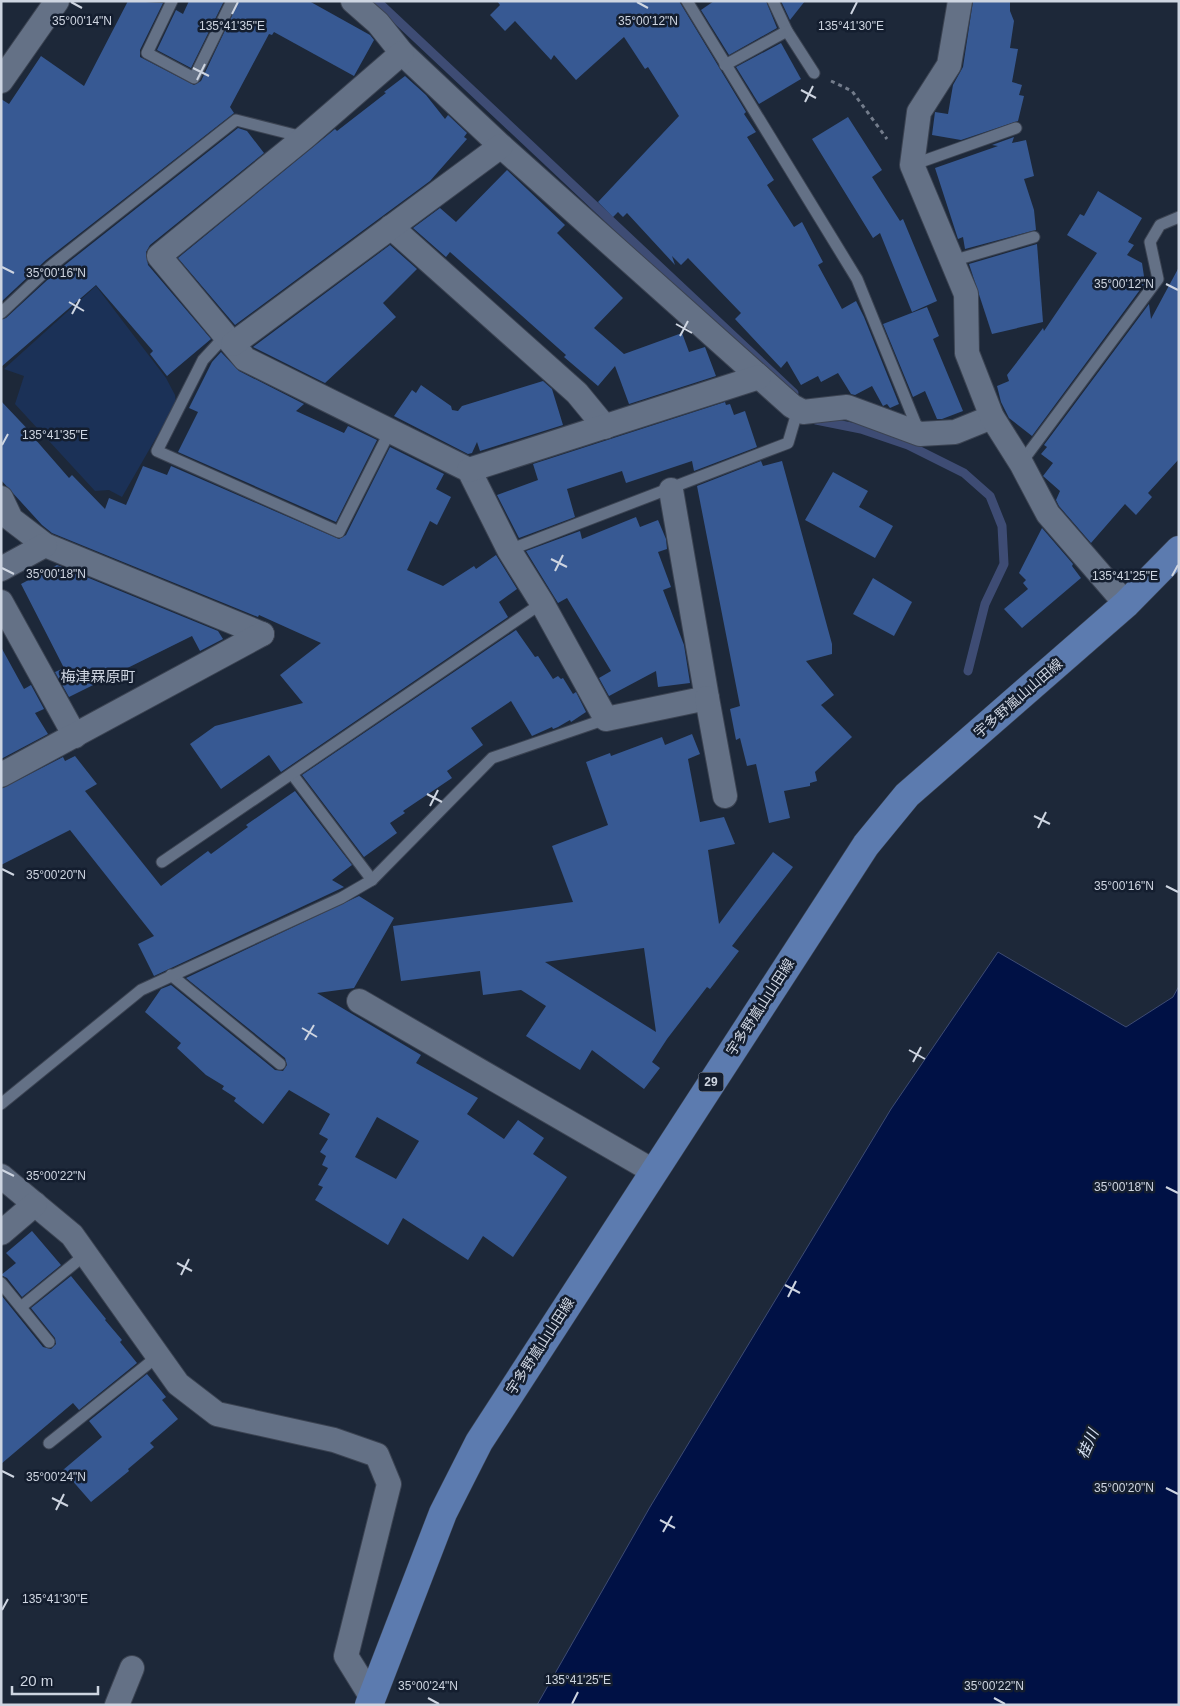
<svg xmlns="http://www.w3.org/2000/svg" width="1180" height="1706" font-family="Helvetica,'Noto Sans JP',sans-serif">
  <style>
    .green { fill: #1b3157 }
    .water { fill: #001145; stroke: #3e4c74 }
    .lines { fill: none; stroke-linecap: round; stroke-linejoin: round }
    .stream { stroke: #3e4c74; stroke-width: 9 }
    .building { fill: #375993; fill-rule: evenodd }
    .service-casing { stroke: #3b4352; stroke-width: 13 }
    .minor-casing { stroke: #3b4352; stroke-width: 26 }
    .primary-casing { stroke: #3b4352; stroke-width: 29 }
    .path { stroke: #737c8b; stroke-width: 3; stroke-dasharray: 4 4; stroke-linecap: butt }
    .service { stroke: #647186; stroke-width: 11 }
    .minor { stroke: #647186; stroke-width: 24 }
    .primary { stroke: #5c7baf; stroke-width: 28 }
    .ticks { fill: none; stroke: #ced5e1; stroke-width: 2 }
    .labels { text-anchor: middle; stroke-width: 5; stroke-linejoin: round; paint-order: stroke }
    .shield { fill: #141e2f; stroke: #969eac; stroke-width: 1 }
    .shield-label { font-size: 12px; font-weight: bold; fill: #ced5e1 }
    .street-label { font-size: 14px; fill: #ced5e1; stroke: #141e2f }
    .neighbourhood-label { font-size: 15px; fill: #ced5e1; stroke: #141e2f }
    .water-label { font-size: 15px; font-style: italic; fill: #d8e3f4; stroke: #141e2f }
    .ticks-label { font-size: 12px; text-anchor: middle; fill: #ced5e1; stroke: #141e2f; stroke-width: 5; stroke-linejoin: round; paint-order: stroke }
  </style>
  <rect width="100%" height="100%" fill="#1d2839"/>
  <!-- green -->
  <path class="green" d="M96 286 166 378 175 395 176 403 122 497 109 490 95 491 15 404 24 376 4 369Z"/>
  <!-- water -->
  <path class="water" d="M998 952 1126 1027 1173 997 1179 986V1705H537L650 1507 891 1109Z"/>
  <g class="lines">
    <!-- stream -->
    <g class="stream">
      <path d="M377 1 794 393"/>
      <path d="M813 417 816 420 861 429 908 445 964 473 990 496 1002 526 1004 564 985 604 968 671"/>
    </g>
  </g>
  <!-- building -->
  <g class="building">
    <path d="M128 1 163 3 140 50V57L194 85 201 81 239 1H309L370 35 374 40 354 76 274 32 272 35 269 34 230 107 234 113 46 260 1 302V99L9 104 41 56 84 86Z"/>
    <path d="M189 1H224L191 68 157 50 176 10 183 14Z"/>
    <path d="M497 1H679L746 112 744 114 756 132 747 137 774 180 767 185 794 227 802 222 823 262 818 265 842 309 856 301 864 317 899 404 890 408 887 404 883 406 872 386 855 395 851 394 838 373 821 382 818 376 801 385 787 361 781 368 735 319 741 313 688 258 681 265 672 256 675 265 627 213 623 217 618 212 613 217 598 202 679 116 648 67 645 69 624 37 576 80 554 55 551 60 515 21 505 31 490 15 500 5Z"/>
    <path d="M714 1H766L777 28 729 55 701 10Z"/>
    <path d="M781 1H805L790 20Z"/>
    <path d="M973 1H1010V11L1014 21 1010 48 1018 49 1012 82 1022 85 1019 95 1024 96 1018 121 961 140 932 135 935 112 948 114 953 85 963 67Z"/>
    <path d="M781 43 801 79 759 104 736 67Z"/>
    <path d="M405 76 426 95 445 119 448 115 467 133 464 137 467 139 430 181 235 325 178 258 335 129 337 131 386 93 384 92Z"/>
    <path d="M848 117 882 170 872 177 900 221 903 219 937 301 912 312 880 233 873 238 812 139Z"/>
    <path d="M238 128 247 131 264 153 150 245 146 252 148 265 211 339 167 376 150 354 153 351 96 285 1 367V320L6 318 56 272Z"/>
    <path d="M1014 137 1012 143 1026 140 1034 176 1024 179 1034 210 1036 230 965 249 963 237 958 239 935 168 998 146 992 145Z"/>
    <path d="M507 170 565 225 557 233 623 298 594 328 624 354 682 333 689 352 705 347 716 376 629 404 615 366 598 386 564 357 566 355 450 252 446 257 413 228 440 208 456 222Z"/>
    <path d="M1098 191 1142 218 1128 242 1134 245 1127 255 1142 263 1145 283 1032 436 1009 418 1001 402 997 386 1009 381 1007 375 1043 328 1044 331 1097 253 1067 235 1080 214 1084 216Z"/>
    <path d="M1037 244 1043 322 992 334 969 264Z"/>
    <path d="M390 245 417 269 383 303 396 317 325 383 253 347Z"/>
    <path d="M1179 267V459L1148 493 1152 497 1136 515 1125 504 1091 543 1059 506 1056 500 1060 491 1043 476 1053 463 1041 454 1047 447 1044 445 1149 304 1151 319Z"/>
    <path d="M927 307 939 336 933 339 963 411 942 419H937L925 391 913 397 883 324Z"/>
    <path d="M221 352 239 371 304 404 296 411 344 433 348 426 377 440 336 522 178 452 198 412 189 408 212 362Z"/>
    <path d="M543 381 552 389 563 425 480 451 477 442 472 453 468 454 394 416 412 390 416 393 421 385 451 406 452 410 458 411 462 406Z"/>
    <path d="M1 401 36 438 35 439 69 478 72 475 105 509 109 498 126 505 143 466 167 475 171 466 339 539 346 535 390 447 444 474 436 489 451 497 437 525 430 521 407 570 443 586 474 566 476 569 496 555 517 589 499 602 508 617 281 772 269 755 221 789 190 744 215 726 303 703 280 675 321 643 259 615 258 617 52 533 42 525 1 480Z"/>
    <path d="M725 402 726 405 730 404 734 415 745 411 757 447 694 471 692 461 626 483 622 471 567 489 575 517 519 538 497 495 538 480 533 464Z"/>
    <path d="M761 461 763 466 782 461 832 644V654L806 661 834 695 821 705 852 737 815 772 817 781 810 783V786L784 791 790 818 769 823 756 764 747 766 740 738 736 740 730 709 740 706 697 486Z"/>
    <path d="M833 472 868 491 859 507 893 526 875 558 805 520Z"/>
    <path d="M636 517 640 527 658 520 666 539 667 549 658 552 671 587 663 590 684 645 690 683 658 687 656 671 609 696 599 678 611 671 567 598 558 603 526 551 580 531 582 539Z"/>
    <path d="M1042 528 1073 564 1072 566 1081 578 1022 628 1004 609 1028 589 1023 583 1026 580 1019 573Z"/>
    <path d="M57 565 218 631 223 639 200 651 192 636 69 697 55 672 64 668 21 584Z"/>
    <path d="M873 578 912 602 894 636 853 614Z"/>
    <path d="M516 630 535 657 538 656 553 679 558 676 561 679 563 678 573 694 576 692 586 712 571 722 570 720 558 727 553 729 552 727 532 736 511 701 471 728 483 745 447 771 452 778 403 811 405 813 390 823 397 833 364 857 302 775Z"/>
    <path d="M1 647 24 689 31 685 44 709 35 713 48 734 1 759Z"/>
    <path d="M692 734 700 754 688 759 700 822 724 817 735 844 708 850 719 924 773 852 793 867 732 946 739 951 710 989 707 987 667 1039 652 1062 660 1068 644 1089 592 1050 580 1070 526 1036 546 1006 521 990 483 995 480 971 401 981 393 926 573 902 552 846 608 825 586 762 610 753 611 756 662 737 665 745ZM644 948 656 1032 545 962Z"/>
    <path d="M75 756 97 784 85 791 161 886 208 851 211 854 248 827 246 825 295 791 352 865 332 880 344 887 154 976 138 944 154 936 70 830 1 865V789L63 757 65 761Z"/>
    <path d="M359 896 394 918 354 988 317 993 421 1055 416 1063 478 1098 467 1114 504 1139 518 1120 544 1138 533 1154 567 1177 513 1257 483 1236 468 1260 403 1218 388 1245 315 1200 323 1187 318 1185 328 1168 322 1165 326 1156 320 1152 328 1139 319 1134 330 1114 289 1090 263 1124 234 1101 236 1098 222 1089 224 1086 206 1075 177 1048 181 1043 145 1012 161 989 171 985 275 1070 283 1071 287 1065 285 1058 186 978ZM377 1117 419 1141 396 1179 355 1157Z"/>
    <path d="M32 1231 61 1265 22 1297 7 1278 1 1275 16 1263 6 1253Z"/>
    <path d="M71 1276 106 1319 105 1320 122 1340 120 1342 137 1363 79 1410 73 1403 1 1464V1295L43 1347 51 1349 56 1344 55 1338 31 1308Z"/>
    <path d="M147 1374 166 1397 162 1400 178 1419 150 1443 154 1447 128 1469 129 1471 91 1502 63 1470 102 1437 89 1421Z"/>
  </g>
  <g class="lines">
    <defs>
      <g id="service">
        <path d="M172 1 147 53 194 78 232 1"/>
        <path d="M687 1 857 279 919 432"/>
        <path d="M773 1 787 31 814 73"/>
        <path d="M725 65 787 31"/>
        <path d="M912 165 1016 128"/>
        <path d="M952 261 1034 237"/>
        <path d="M1 313 51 266 236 120 303 137"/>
        <path d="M226 335 203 360 157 451 339 532 390 431"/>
        <path d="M1021 463 1158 279 1150 242 1160 225 1179 217"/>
        <path d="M509 550 788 443 798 409"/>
        <path d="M292 774 372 880"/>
        <path d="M162 862 542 603"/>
        <path d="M171 975 280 1064"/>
        <path d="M1 1104 141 990 341 898 372 880 492 758 606 719"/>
        <path d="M1 1283 49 1342"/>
        <path d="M21 1307 86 1254"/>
        <path d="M49 1443 158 1356"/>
      </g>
      <g id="minor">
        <path d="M353 1 378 23 402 53 501 146 792 406 803 412 847 407 920 434 955 432 992 417"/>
        <path d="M960 1 949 65 919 112 912 165 966 294 967 353 992 417 1021 463 1048 514 1126 604"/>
        <path d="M402 53 305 137 159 256 245 359 469 470 509 550 542 603 606 719 707 698 671 490"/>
        <path d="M1 81 57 1"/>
        <path d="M391 227 577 393 605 427"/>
        <path d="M233 344 501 146"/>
        <path d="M469 470 759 377"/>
        <path d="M1 498 11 519 45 545 262 634"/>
        <path d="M1 569 45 545"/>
        <path d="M1 602 75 736"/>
        <path d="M707 698 725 796"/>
        <path d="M1 775 262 634"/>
        <path d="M359 1001 653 1171"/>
        <path d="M1 1176 72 1235 178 1384 217 1414 334 1440 377 1455 389 1484 346 1656 372 1698"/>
        <path d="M1 1233 35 1204"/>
        <path d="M117 1705 132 1668"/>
      </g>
      <path id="primary" d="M369 1705 443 1513 479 1442 866 845 907 795 1126 604 1179 550"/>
    </defs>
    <!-- service casing -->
    <use href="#service" class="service-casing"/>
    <!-- minor casing -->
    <use href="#minor" class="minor-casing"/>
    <!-- primary casing -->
    <use href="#primary" class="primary-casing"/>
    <!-- path -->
    <path class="path" d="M831 81 852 91 887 139"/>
    <!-- service -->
    <use href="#service" class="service"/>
    <!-- minor -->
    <use href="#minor" class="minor"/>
    <!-- primary -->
    <use href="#primary" class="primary"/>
  </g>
  <!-- ticks -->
  <path class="ticks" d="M71 2 82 8M637 2 648 8M232 14 238 2M851 14 857 2M193 68 209 76M197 80 205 64M801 90 816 98M805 102 813 86M2 267 14 273M1166 284 1178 290M69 302 84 311M72 314 80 299M676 324 692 333M680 336 688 321M2 445 8 434M551 559 567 567M2 568 14 574M555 571 563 555M1172 576 1178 565M427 794 442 802M430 806 438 790M1034 816 1050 824M1038 828 1046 812M2 869 14 875M1166 886 1178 892M302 1028 317 1037M305 1040 314 1025M909 1050 925 1059M913 1062 921 1047M2 1170 14 1176M1166 1187 1178 1193M177 1263 192 1271M181 1275 189 1259M785 1285 800 1293M788 1297 796 1281M2 1471 14 1477M1166 1488 1178 1494M52 1498 68 1506M56 1510 64 1494M660 1520 675 1528M663 1532 672 1516M2 1610 8 1599M428 1698 439 1704M994 1698 1005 1704M572 1704 578 1692"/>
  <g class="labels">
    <!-- shield labels -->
    <rect class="shield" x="698.5" y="1072.5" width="25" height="19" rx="4"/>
    <g class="shield-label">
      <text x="711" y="1086">29</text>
    </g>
    <!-- street labels -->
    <g class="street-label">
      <text transform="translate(1018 698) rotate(-41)" y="5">宇多野嵐山山田線</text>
      <text transform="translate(760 1007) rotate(-57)" y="5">宇多野嵐山山田線</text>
      <text transform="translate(540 1346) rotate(-57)" y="5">宇多野嵐山山田線</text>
    </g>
    <!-- neighbourhood labels -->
    <g class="neighbourhood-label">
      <text x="98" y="682">梅津罧原町</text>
    </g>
    <!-- water labels -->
    <g class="water-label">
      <text transform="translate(1088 1444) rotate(-66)" y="5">桂川</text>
    </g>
  </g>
  <g class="ticks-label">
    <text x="82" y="25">35°00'14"N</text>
    <text x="648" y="25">35°00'12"N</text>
    <text x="232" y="30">135°41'35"E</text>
    <text x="851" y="30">135°41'30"E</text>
    <text x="56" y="277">35°00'16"N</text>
    <text x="1124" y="288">35°00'12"N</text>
    <text x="55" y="439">135°41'35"E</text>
    <text x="56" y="578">35°00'18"N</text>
    <text x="1125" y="580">135°41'25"E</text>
    <text x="56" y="879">35°00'20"N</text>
    <text x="1124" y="890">35°00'16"N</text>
    <text x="56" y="1180">35°00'22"N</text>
    <text x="1124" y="1191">35°00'18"N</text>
    <text x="56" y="1481">35°00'24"N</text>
    <text x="1124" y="1492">35°00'20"N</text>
    <text x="55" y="1603">135°41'30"E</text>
    <text x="578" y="1684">135°41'25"E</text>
    <text x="428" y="1690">35°00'24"N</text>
    <text x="994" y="1690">35°00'22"N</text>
  </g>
  <!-- border -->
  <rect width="1180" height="1706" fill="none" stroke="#ced5e1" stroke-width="5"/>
  <!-- scale -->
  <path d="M12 1686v8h86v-8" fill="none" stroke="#ced5e1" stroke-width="2.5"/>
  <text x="20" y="1686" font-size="15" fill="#ced5e1" stroke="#141e2f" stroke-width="4" paint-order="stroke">20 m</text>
</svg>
